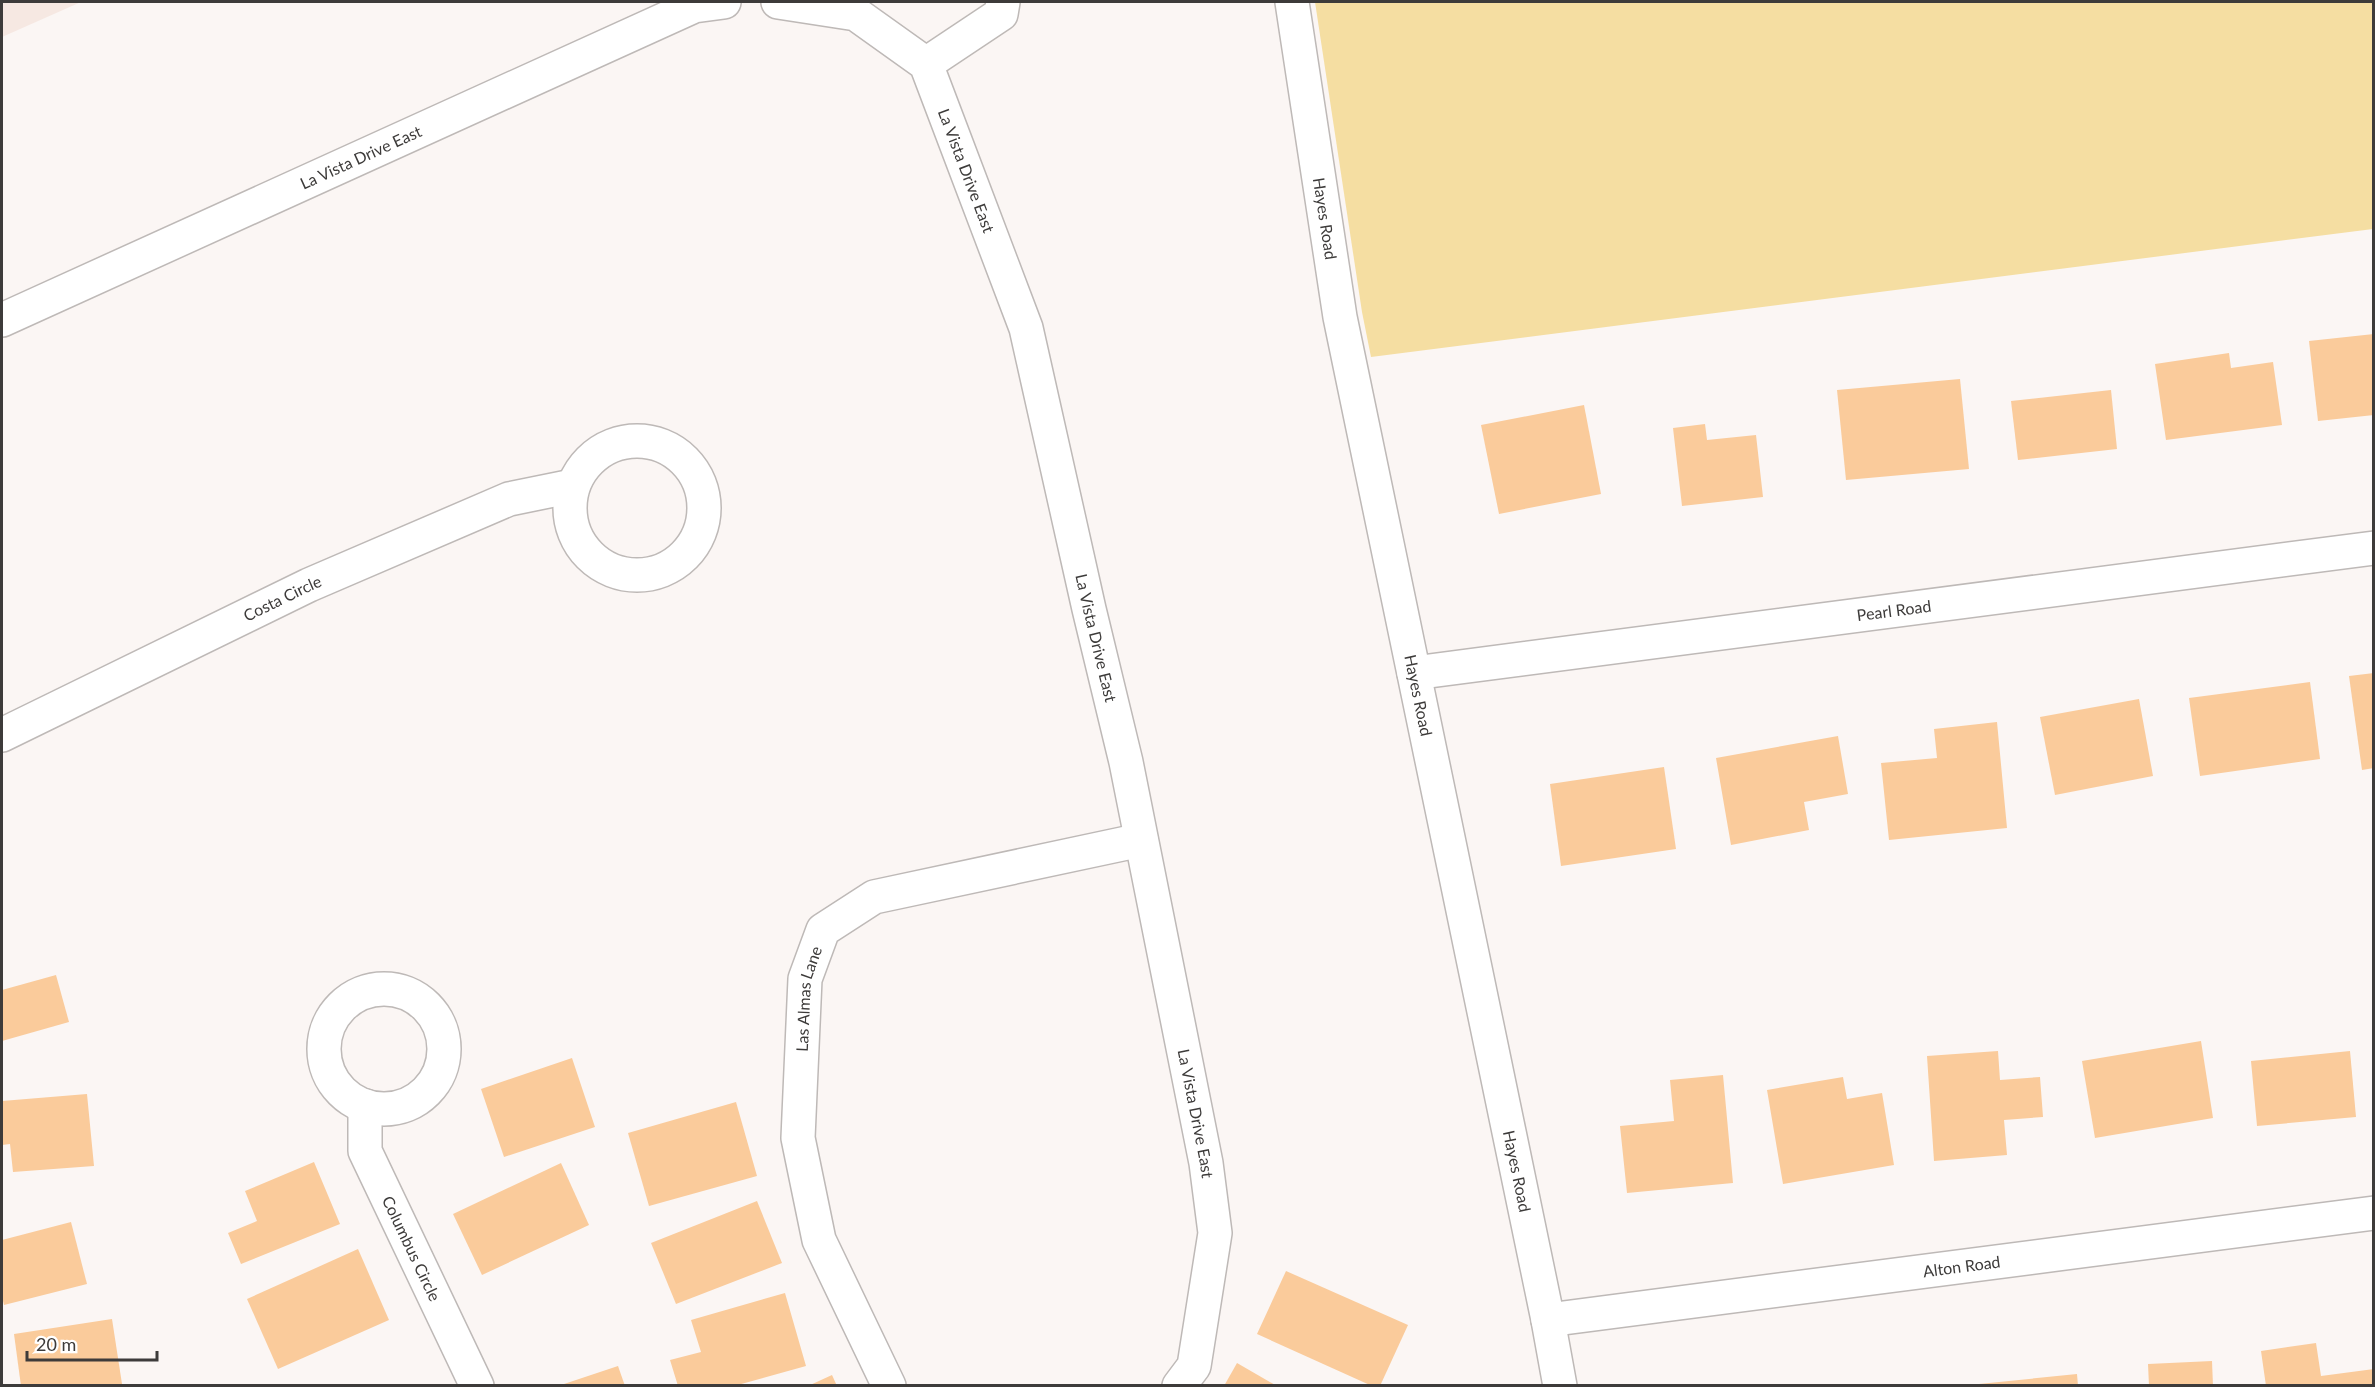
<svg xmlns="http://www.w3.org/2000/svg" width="2375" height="1387" font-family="Lato,sans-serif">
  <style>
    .built { fill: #f6e8e2 }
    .green { fill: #f5dea2 }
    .building { fill: #facb9b }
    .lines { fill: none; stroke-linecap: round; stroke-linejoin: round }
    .minor-casing { stroke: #beb9b7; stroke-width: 36 }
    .tertiary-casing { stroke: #beb9b7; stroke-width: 36 }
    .minor { stroke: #fff; stroke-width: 33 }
    .tertiary { stroke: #fff; stroke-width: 33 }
    .labels { text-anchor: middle; stroke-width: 4.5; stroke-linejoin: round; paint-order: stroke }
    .street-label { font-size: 16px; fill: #3d3b3a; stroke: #fff }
  </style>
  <rect width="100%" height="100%" fill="#fbf6f4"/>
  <!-- built -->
  <path class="built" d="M2 2H81L2 37Z"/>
  <!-- green -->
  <path class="green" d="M1315 2H2373V229L1371 357 1362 312Z"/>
  <!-- building -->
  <g class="building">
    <path d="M2374 334V415L2318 421 2309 341Z"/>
    <path d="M2229 353 2231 368 2273 362 2282 425 2166 440 2155 364Z"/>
    <path d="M1960 379 1969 469 1846 480 1837 390Z"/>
    <path d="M2111 390 2117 449 2018 460 2011 401Z"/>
    <path d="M1584 405 1601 494 1499 514 1481 425Z"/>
    <path d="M1705 424 1707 440 1756 435 1763 497 1682 506 1673 428Z"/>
    <path d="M2374 673V768L2362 770 2349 676Z"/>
    <path d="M2310 682 2320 759 2200 776 2189 698Z"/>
    <path d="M2139 699 2153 776 2055 795 2040 717Z"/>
    <path d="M1997 722 2007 828 1889 840 1881 763 1937 758 1934 729Z"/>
    <path d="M1838 736 1848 794 1804 802 1809 830 1731 845 1716 758Z"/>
    <path d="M1664 767 1676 849 1561 866 1550 784Z"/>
    <path d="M56 975 69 1022 2 1041V990Z"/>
    <path d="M2201 1041 2213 1118 2095 1138 2082 1061Z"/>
    <path d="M1998 1051 2000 1080 2040 1077 2043 1117 2004 1120 2007 1155 1934 1161 1927 1056Z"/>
    <path d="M2350 1051 2356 1117 2257 1126 2251 1061Z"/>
    <path d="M572 1058 595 1127 504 1157 481 1089Z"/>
    <path d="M1723 1075 1733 1183 1627 1193 1620 1126 1674 1121 1670 1080Z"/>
    <path d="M1843 1077 1847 1099 1882 1093 1894 1165 1783 1184 1767 1090Z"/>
    <path d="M87 1094 94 1166 13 1172 10 1144 2 1145V1101Z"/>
    <path d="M736 1102 757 1176 649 1206 628 1133Z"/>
    <path d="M314 1162 340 1224 241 1264 228 1233 257 1221 245 1191Z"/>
    <path d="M561 1163 589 1225 482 1275 453 1214Z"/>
    <path d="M757 1201 782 1263 676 1304 651 1243Z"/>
    <path d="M71 1222 87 1284 4 1305 2 1297V1240Z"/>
    <path d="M358 1249 389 1320 278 1369 247 1299Z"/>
    <path d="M1286 1271 1408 1325 1380 1386H1372L1257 1334Z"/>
    <path d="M785 1293 806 1366 734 1386H678L670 1360 701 1352 691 1320Z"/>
    <path d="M112 1319 122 1384 21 1386 14 1334Z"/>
    <path d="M2316 1343 2321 1376 2374 1369V1386H2266L2261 1351Z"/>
    <path d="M2212 1361 2213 1386H2149L2148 1364Z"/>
    <path d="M1237 1363 1277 1386H1224Z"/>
    <path d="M618 1366 625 1386H561V1385Z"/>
    <path d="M2077 1374 2078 1386H1979V1384Z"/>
    <path d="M832 1375 837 1386H808Z"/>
  </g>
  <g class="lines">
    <defs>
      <g id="minor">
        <path id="s1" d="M778 2 856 14 926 64 1026 328 1089 609 1126 762 1206 1163 1215 1233 1194 1366 1179 1386"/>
        <path d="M926 64 1001 14 1003 2"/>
        <path id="s2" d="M2 320 694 6 724 2"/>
        <circle cx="637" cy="508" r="67"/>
        <path id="s3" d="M1414 673 2374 548"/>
        <path id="s4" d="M2 735 309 585 509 499 573 486"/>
        <circle cx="384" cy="1049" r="60"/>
        <path id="s5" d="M365 1106V1151L477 1386"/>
        <path d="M1548 1320 1560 1386"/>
        <path id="s6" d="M889 1386 819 1240 798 1138 805 979 823 930 874 897 1141 840"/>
      </g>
      <g id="tertiary">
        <path id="s7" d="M1292 2 1340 317 1548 1320 2374 1213"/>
      </g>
    </defs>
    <!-- minor casing -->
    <use href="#minor" class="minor-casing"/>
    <!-- tertiary casing -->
    <use href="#tertiary" class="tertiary-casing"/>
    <!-- minor -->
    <use href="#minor" class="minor"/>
    <!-- tertiary -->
    <use href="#tertiary" class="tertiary"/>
  </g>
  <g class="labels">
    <!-- street labels -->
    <g class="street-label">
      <text dy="6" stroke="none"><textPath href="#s2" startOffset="394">La Vista Drive East</textPath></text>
      <text dy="6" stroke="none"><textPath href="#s1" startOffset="279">La Vista Drive East</textPath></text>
      <text dy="6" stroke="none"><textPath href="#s7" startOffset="219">Hayes Road</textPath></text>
      <text dy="6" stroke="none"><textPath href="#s4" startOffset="312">Costa Circle</textPath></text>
      <text dy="6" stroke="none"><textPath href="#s3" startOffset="484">Pearl Road</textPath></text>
      <text dy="6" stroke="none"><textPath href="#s1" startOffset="765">La Vista Drive East</textPath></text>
      <text dy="6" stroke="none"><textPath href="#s7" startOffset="705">Hayes Road</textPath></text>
      <text dy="6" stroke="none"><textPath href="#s6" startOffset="406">Las Almas Lane</textPath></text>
      <text dy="6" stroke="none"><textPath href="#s1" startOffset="1251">La Vista Drive East</textPath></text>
      <text dy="6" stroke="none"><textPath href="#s7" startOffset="1191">Hayes Road</textPath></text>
      <text dy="6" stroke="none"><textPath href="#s5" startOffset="153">Columbus Circle</textPath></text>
      <text dy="6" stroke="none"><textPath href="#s7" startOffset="1760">Alton Road</textPath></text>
    </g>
  </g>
  <!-- border -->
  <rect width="2375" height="1387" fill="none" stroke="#3d3b3a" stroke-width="6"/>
  <!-- scale -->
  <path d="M27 1351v9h130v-9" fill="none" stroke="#3d3b3a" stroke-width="3"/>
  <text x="36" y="1351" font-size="18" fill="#3d3b3a" stroke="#ffffff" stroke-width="4.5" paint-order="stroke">20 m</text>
</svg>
